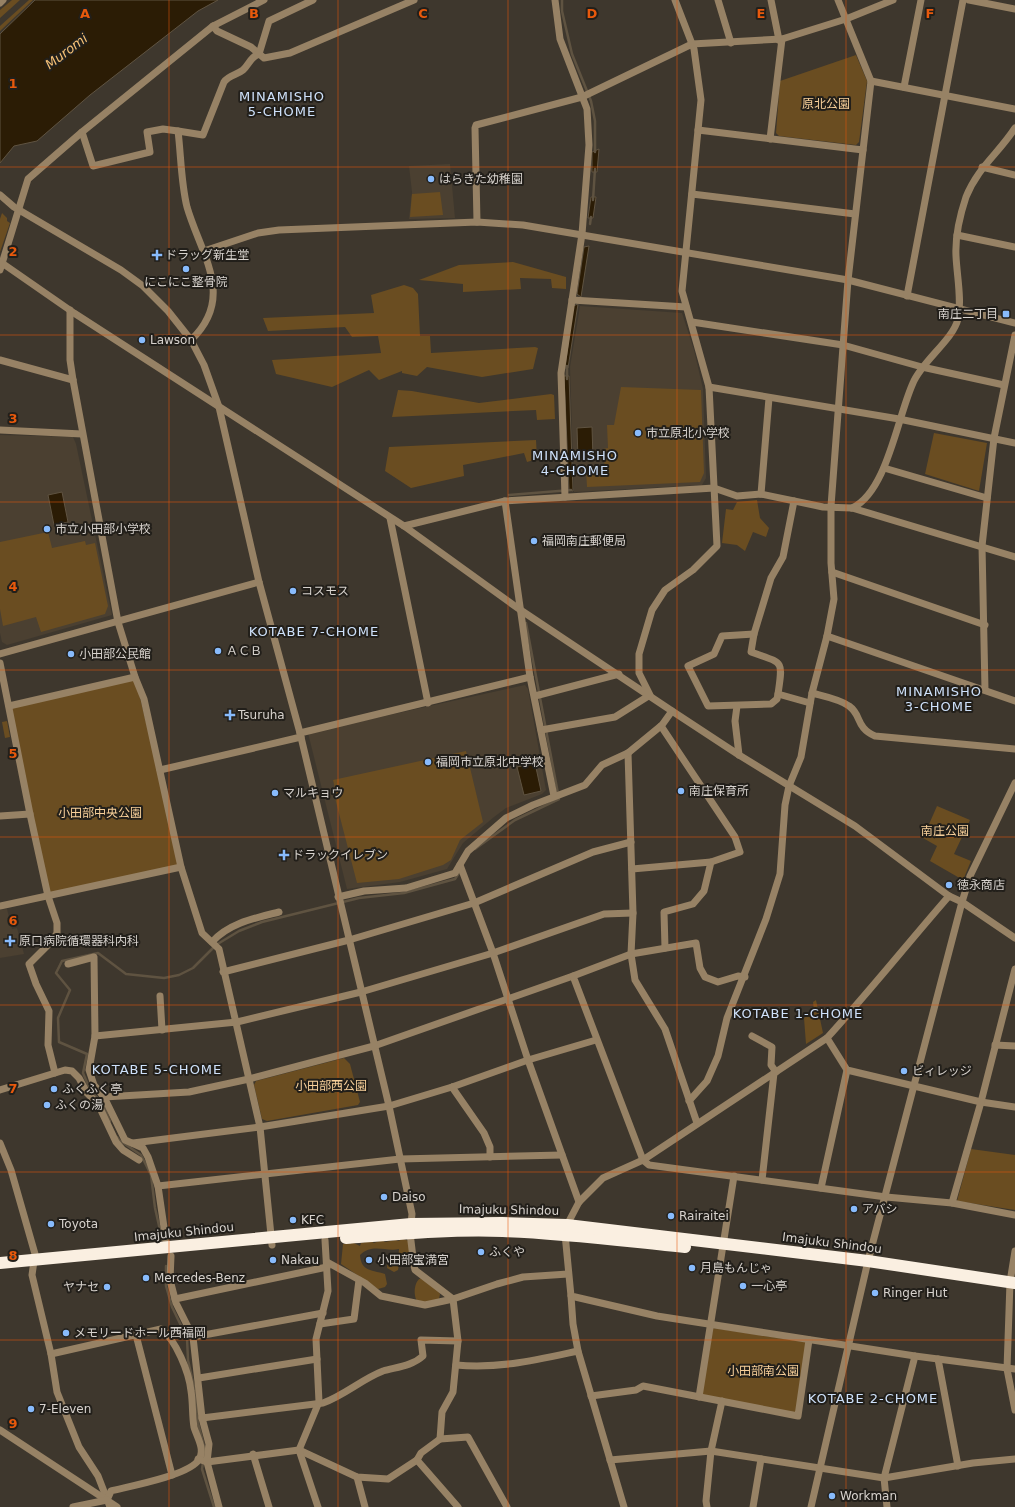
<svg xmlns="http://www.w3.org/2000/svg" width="1015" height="1507" font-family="'DejaVu Sans','Noto Sans JP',sans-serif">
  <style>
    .built { fill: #4b4031 }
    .green { fill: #6a4d21 }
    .water { fill: #2b1c05; stroke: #5f5341 }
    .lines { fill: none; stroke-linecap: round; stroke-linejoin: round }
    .stream { stroke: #5f5341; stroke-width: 2.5 }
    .minor { stroke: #978265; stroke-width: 7 }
    .highway { stroke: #faefe1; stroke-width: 12 }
    .grid { fill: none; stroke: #e8590c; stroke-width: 1; stroke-opacity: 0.55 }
    .poi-dot { fill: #88bbfc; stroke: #221f1a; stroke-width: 1.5 }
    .labels { text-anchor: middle; stroke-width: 4; stroke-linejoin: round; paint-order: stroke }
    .park-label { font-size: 12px; fill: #f8d09a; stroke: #221f1a }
    .poi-label { font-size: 12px; fill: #d7d2cd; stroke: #221f1a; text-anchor: start }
    .street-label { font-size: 12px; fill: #d7d2cd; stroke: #221f1a }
    .water-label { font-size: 13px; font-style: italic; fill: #f6c176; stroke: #221f1a }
    .neighbourhood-label { font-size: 13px; letter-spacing: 1px; fill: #cee1fa; stroke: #221f1a }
    .grid-label { font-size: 13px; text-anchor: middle; font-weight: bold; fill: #e8590c; stroke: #221f1a; stroke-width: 4; stroke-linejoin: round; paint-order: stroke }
  </style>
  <rect width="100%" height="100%" fill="#3e372d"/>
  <!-- built -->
  <g class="built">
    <path d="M450 164 455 218 409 219 412 192 409 166Z"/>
    <path d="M580 306 682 313 694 350 703 389 706 478 702 485 574 492 570 367Z"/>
    <path d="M0 435 73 437 76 444 112 615 7 645 2 642 0 633Z"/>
    <path d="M525 685 528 689 546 790 542 794 506 808 494 817 463 843 447 869 400 882 347 889 308 733Z"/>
    <path d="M7 909 12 929 17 928 24 954 0 958V910Z"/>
  </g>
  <!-- green -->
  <g class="green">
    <path d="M12 0H20L0 18V10Z"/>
    <path d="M29 0H33L0 31V26Z"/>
    <path d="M856 55 867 81 859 142 856 145 779 136 776 133 780 81Z"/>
    <path d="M440 192 443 215 410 217 412 194Z"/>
    <path d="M2 213 7 218V221L10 223 0 252V219Z"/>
    <path d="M513 262 566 277V289L552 288 551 279 520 278 521 289 463 292V284L419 280 459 265Z"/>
    <path d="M404 285 413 288 418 294 420 336H430L431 353 535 347 538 348 533 369 482 377 427 367 417 376 402 373V371L379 380 369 370 332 387 276 374 272 360 381 353 378 336 352 337 345 327 268 331 263 318 374 313 371 295Z"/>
    <path d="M621 387 701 390 704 473 700 482 587 487 586 469 605 468 603 449 608 448 607 425H614Z"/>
    <path d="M398 390 412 391 479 403 551 394 554 395 555 419 537 420 536 410 392 417Z"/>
    <path d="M934 433 987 443 979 491 925 474Z"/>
    <path d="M536 440 537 459 527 462 524 453 463 465 464 476 411 488 385 471 389 447Z"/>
    <path d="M757 500 760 518 769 528 766 537 753 532 745 551 737 545 722 543 726 509 733 510 737 502Z"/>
    <path d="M48 532 52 548 85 541 86 545 95 543 108 606 105 614 41 632 36 617 3 626 0 609V542Z"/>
    <path d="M135 677 181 867 48 896 9 706Z"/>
    <path d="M7 721 10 737 5 738 2 722Z"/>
    <path d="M466 751 483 822 460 840 451 860 443 865 399 879 357 883 335 798 337 797 333 780Z"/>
    <path d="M937 806 970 820 954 854 971 861 963 880 930 861 937 846 923 838Z"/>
    <path d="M816 1000 823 1033 806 1044 804 1018 814 1011 813 1002Z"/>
    <path d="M344 1058 350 1064 360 1102 358 1105 267 1121 262 1119 254 1085 256 1081Z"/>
    <path d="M971 1149 1015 1155V1210L957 1201Z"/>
    <path d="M403 1239 409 1241 412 1263 406 1267 399 1265 398 1270 394 1272 387 1268 388 1259 391 1257 398 1261 399 1249C386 1252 372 1243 360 1255 361 1272 373 1270 385 1274L387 1284 385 1287 378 1289 341 1264 343 1244 354 1243 360 1246 361 1243 371 1241 374 1243 382 1240 385 1242 396 1240 398 1241Z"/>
    <path d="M421 1278 438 1291 440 1294 439 1299 425 1303 417 1301C413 1295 414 1281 421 1278Z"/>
    <path d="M713 1328 806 1342 796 1413 702 1395Z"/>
  </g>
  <!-- water -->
  <g class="water">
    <path d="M35 0H218L198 11 90 95 37 141 14 146 0 163V34Z"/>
    <path d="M599 149 597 172H592V152Z"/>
    <path d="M591 197H596L593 218H588Z"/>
    <path d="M589 246 581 297 577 294 584 247Z"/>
    <path d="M578 304 568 368H565L573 306Z"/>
    <path d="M564 376H569L573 491 569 490Z"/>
    <path d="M592 427 593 458 578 459 577 428Z"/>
    <path d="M62 492 68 522 54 525 48 495Z"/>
    <path d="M535 763 541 791 524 795 517 767Z"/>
  </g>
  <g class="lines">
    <!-- stream -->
    <g class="stream">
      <path d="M562 0V11L572 54 591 101 595 121V152"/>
      <path d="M593 200 595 169"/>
      <path d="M590 224 591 217"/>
      <path d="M567 366V379"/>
      <path d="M509 495 571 490"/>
      <path d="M475 849 515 820 559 799 526 623"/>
      <path d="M110 1121 102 1102 91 1092 83 1073 87 1054 59 1042 58 1018 70 990 56 973 62 961 98 953 126 974 164 978 179 975 193 968 216 945 239 931 262 922 359 898 404 893 455 879 459 873"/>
      <path d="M117 1137 119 1140 141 1155 151 1175 155 1208 162 1239"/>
      <path d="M166 1266V1286L172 1307 187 1338 188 1360 196 1396 198 1423 205 1450 202 1469 214 1507"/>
    </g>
    <!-- minor -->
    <g class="minor">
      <path d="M555 0 560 39 587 109 589 145 582 234 561 373 565 497"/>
      <path d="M718 0 731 43"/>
      <path d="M771 0 779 40"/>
      <path d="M969 0 1015 9"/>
      <path d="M0 3 3 0"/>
      <path d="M213 26 217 31 251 47 264 58 290 53 414 0"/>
      <path d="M871 81 1015 109"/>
      <path d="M904 87 921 0"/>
      <path d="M698 130 863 150"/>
      <path d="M82 132 93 166 150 152 147 132 163 129 178 131"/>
      <path d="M770 139 782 39"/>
      <path d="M982 167 1015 175"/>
      <path d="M692 194 855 214"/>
      <path d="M0 195 14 207 121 270 143 286 168 311 191 340 204 365 219 407 259 582 300 733 389 1106 412 1214 410 1233 414 1266 415 1270 453 1299 458 1341 453 1392 442 1412 440 1439"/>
      <path d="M477 222 475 128 476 125 582 97 692 44 782 39 846 19 893 0"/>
      <path d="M957 235 1015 247"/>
      <path d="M204 251 258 233 279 230 477 222 523 225 848 280 1015 323"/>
      <path d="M2 263 74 313 404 526 519 609 672 711 739 755 855 826 949 896 962 902 1015 938"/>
      <path d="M0 270 28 179 82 132 213 26 264 0"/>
      <path d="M907 296 963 0"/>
      <path d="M572 300 686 307"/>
      <path d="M70 310V360L73 380 118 622 135 677 144 699 181 867 202 933 219 949 260 1127 272 1245"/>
      <path d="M692 322 843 345 922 367 1004 385"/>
      <path d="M191 340C236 297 201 255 187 207 181 183 181 155 178 131L203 135 224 82C229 75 237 75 243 70 249 65 251 56 259 54L269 21 313 0"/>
      <path d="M0 360 73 380"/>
      <path d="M709 387 899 419 1015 443"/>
      <path d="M0 430 82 434"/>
      <path d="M884 468 987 498"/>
      <path d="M761 494 769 398"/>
      <path d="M505 501 530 677 554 796"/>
      <path d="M794 501 783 557 771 578 754 634 751 652C784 664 783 659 778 694L810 703"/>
      <path d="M852 508C887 492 897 418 913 383 922 361 953 340 958 319 962 299 957 277 956 256 955 237 960 215 966 197 978 167 999 153 1015 128"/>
      <path d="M390 518 428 703"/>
      <path d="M404 526 505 501 714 488 737 496 761 494 823 507 852 508 1015 557"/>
      <path d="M832 572 985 625"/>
      <path d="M754 634 722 636 714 654 688 666 708 706 771 704 777 699 778 694"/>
      <path d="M827 636 1015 701"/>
      <path d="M0 654 259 582"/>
      <path d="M0 663 30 814 48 896 57 923V933L53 940 29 964 36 984 49 1011 48 1045 55 1073 0 1090"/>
      <path d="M985 690 982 546 994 438 1015 335"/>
      <path d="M812 693C823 696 840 699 849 706 862 715 855 727 875 736L1015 749"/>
      <path d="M535 696 619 674"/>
      <path d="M9 706 135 677"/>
      <path d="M737 706 735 721 739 755"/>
      <path d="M661 726 735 837 740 852 711 862 704 891 693 904 664 912 665 948"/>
      <path d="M541 730 615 717 650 695 639 673V654L652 610 665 590 693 570 717 546 709 387 682 291 701 100 694 49 675 0"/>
      <path d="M300 733 530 677"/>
      <path d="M628 753 633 913 631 954 635 980 665 1029 697 1123"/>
      <path d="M160 770 301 737"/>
      <path d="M0 816 30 814"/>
      <path d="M460 865 493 953 528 1060 579 1202"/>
      <path d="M632 869 711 862"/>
      <path d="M949 896C908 943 869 992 827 1038L643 1160 603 1178 579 1202 567 1225 565 1234 571 1296 657 1316 915 1356 1015 1369"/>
      <path d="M338 897 364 891 406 888 455 873 468 851 506 818 533 805 585 785 602 765 628 753 662 725 672 711"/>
      <path d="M0 906 181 867"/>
      <path d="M212 942C229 923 255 918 279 912"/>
      <path d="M68 964 94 957 95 1036 89 1070 94 1085 104 1097 189 1092 249 1079 374 1046 573 976"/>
      <path d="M223 972 349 940 474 903 593 852 631 842"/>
      <path d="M745 977 738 976 718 982 705 977 700 968 696 943 631 954 573 976 643 1160 649 1165 886 1197 952 1203 1015 1215"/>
      <path d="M160 996 162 1030"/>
      <path d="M95 1036 237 1022 361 992 493 953 604 914 633 913"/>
      <path d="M752 1036 772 1047 771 1065 776 1072"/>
      <path d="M827 1038 847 1070 981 1102 1015 1107"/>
      <path d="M995 1045 1015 1046"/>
      <path d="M55 1073 65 1070 72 1071 79 1078 87 1093 98 1104 116 1142 123 1150 139 1160"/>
      <path d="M452 1087 484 1133 490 1147V1157"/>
      <path d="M104 1097 125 1140 143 1148 148 1157 158 1186 167 1248"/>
      <path d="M689 1101 707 1081 718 1056 727 1018 766 919 780 874 785 805 789 786 801 757 812 693 827 636 834 599 831 563V506L848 280 871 81 838 0"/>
      <path d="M0 1143 11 1170 35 1254 32 1275 51 1354 57 1392 79 1447 98 1476 110 1507"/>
      <path d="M133 1143 260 1127 389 1106 452 1087 528 1060 596 1040"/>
      <path d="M762 1180 774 1073"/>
      <path d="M158 1186 400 1159 562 1155"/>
      <path d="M821 1188 847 1070"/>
      <path d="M952 1203 981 1102 1015 969"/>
      <path d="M1015 1251 1010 1282 1007 1369 1015 1410"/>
      <path d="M171 1256 170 1280 176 1303 193 1337"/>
      <path d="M327 1262 365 1283 381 1296 425 1305 453 1299 497 1284 523 1277 568 1274"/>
      <path d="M571 1296 573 1324 578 1351 624 1507"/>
      <path d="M175 1299 327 1267"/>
      <path d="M320 1324 354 1319 359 1280"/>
      <path d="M136 1335 172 1475"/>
      <path d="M51 1354 161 1329C176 1340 189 1372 191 1391 193 1403 192 1416 194 1427 197 1438 207 1451 197 1462 184 1476 131 1486 111 1491L107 1500"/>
      <path d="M938 1359 958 1466"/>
      <path d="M456 1365C499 1369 536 1360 578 1351"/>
      <path d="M199 1378 317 1359"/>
      <path d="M591 1396 636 1390 643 1386 798 1416 809 1340"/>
      <path d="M699 1397 734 1176"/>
      <path d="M202 1418 323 1403C345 1395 362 1379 383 1371 397 1367 412 1366 423 1356L421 1340 458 1341"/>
      <path d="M0 1430 117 1507"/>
      <path d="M253 1454 269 1507"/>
      <path d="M198 1459 207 1462 299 1450 357 1477 388 1479 417 1460 421 1453 440 1439 468 1437 507 1507"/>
      <path d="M417 1460 458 1507"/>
      <path d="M610 1460 711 1451 884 1478 973 1463 1015 1459"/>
      <path d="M357 1477 365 1507"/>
      <path d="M73 1507 107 1500"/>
      <path d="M219 1507 207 1462 209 1444 202 1418 193 1337 323 1313"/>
      <path d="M318 1507 299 1450 319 1402 316 1339 328 1291 325 1240"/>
      <path d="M707 1507 706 1501 711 1451 722 1401"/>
      <path d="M753 1507 761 1459"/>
      <path d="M811 1507 868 1261 962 902 970 876 1015 783"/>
      <path d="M887 1507 884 1478 915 1356"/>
    </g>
    <!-- highway -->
    <g class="highway">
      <path d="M346 1238C398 1234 451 1229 503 1231 564 1233 624 1241 685 1247"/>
      <path d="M0 1263 411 1224 502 1223 567 1225 868 1261 1015 1283"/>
    </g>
  </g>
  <!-- grid -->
  <path class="grid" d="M169 0V1507M338 0V1507M508 0V1507M677 0V1507M846 0V1507M0 167H1015M0 335H1015M0 502H1015M0 670H1015M0 837H1015M0 1005H1015M0 1172H1015M0 1340H1015"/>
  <!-- markers -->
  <g class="poi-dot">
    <circle cx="431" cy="179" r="4"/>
    <path d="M155 249h4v4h4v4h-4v4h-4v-4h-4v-4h4z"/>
    <circle cx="186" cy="269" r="4"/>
    <rect x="1002" y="310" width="8" height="8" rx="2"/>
    <circle cx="142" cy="340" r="4"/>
    <circle cx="638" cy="433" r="4"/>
    <circle cx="47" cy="529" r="4"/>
    <circle cx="534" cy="541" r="4"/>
    <circle cx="293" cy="591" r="4"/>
    <circle cx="218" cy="651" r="4"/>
    <circle cx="71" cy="654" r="4"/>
    <path d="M228 709h4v4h4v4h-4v4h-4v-4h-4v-4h4z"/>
    <circle cx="428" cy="762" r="4"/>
    <circle cx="681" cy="791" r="4"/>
    <circle cx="275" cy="793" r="4"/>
    <path d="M282 849h4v4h4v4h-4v4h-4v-4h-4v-4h4z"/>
    <circle cx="949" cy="885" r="4"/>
    <path d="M8 935h4v4h4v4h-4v4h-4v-4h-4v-4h4z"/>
    <circle cx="904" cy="1071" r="4"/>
    <circle cx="54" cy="1089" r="4"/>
    <circle cx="47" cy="1105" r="4"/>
    <circle cx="384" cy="1197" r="4"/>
    <circle cx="854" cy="1209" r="4"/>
    <circle cx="671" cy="1216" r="4"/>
    <circle cx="293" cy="1220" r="4"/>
    <circle cx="51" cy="1224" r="4"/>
    <circle cx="481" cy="1252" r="4"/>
    <circle cx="273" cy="1260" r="4"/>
    <circle cx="369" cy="1260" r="4"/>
    <circle cx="692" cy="1268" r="4"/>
    <circle cx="146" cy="1278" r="4"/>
    <circle cx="743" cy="1286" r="4"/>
    <circle cx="107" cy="1287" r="4"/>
    <circle cx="875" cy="1293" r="4"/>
    <circle cx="66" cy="1333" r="4"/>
    <circle cx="31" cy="1409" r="4"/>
    <circle cx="832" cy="1496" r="4"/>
  </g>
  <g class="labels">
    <!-- park labels -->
    <g class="park-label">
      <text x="826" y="108">原北公園</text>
      <text x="100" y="817">小田部中央公園</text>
      <text x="945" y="835">南庄公園</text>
      <text x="331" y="1090">小田部西公園</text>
      <text x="763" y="1375">小田部南公園</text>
    </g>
    <!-- poi labels -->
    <g class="poi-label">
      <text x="439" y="183">はらきた幼稚園</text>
      <text x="165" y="259">ドラッグ新生堂</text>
      <text x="186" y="286" text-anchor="middle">にこにこ整骨院</text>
      <text x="998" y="318" text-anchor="end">南庄二丁目</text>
      <text x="150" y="344">Lawson</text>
      <text x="646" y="437">市立原北小学校</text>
      <text x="55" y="533">市立小田部小学校</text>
      <text x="542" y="545">福岡南庄郵便局</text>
      <text x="301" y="595">コスモス</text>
      <text x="226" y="655">ＡＣＢ</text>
      <text x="79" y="658">小田部公民館</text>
      <text x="238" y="719">Tsuruha</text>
      <text x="436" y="766">福岡市立原北中学校</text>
      <text x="689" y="795">南庄保育所</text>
      <text x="283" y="797">マルキョウ</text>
      <text x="292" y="859">ドラックイレブン</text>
      <text x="957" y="889">徳永商店</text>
      <text x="19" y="945">原口病院循環器科内科</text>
      <text x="912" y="1075">ビィレッジ</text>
      <text x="62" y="1093">ふくふく亭</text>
      <text x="55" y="1109">ふくの湯</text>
      <text x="392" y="1201">Daiso</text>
      <text x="862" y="1213">アバシ</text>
      <text x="679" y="1220">Rairaitei</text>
      <text x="301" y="1224">KFC</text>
      <text x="59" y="1228">Toyota</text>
      <text x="489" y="1256">ふくや</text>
      <text x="281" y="1264">Nakau</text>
      <text x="377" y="1264">小田部宝満宮</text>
      <text x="700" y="1272">月島もんじゃ</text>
      <text x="154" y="1282">Mercedes-Benz</text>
      <text x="751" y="1290">一心亭</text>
      <text x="99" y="1291" text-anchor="end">ヤナセ</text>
      <text x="883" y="1297">Ringer Hut</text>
      <text x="74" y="1337">メモリードホール西福岡</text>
      <text x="39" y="1413">7-Eleven</text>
      <text x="840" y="1500">Workman</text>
    </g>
    <!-- street labels -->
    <g class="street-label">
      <text transform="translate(509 1210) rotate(1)" y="4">Imajuku Shindou</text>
      <text transform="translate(184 1232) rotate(-6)" y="4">Imajuku Shindou</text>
      <text transform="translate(832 1243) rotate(7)" y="4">Imajuku Shindou</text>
    </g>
    <!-- water labels -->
    <g class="water-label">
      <text transform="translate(66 51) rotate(-37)" y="5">Muromi</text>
    </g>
    <!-- neighbourhood labels -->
    <g class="neighbourhood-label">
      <text x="282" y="101">MINAMISHO<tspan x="282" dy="15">5-CHOME</tspan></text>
      <text x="575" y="460">MINAMISHO<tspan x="575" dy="15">4-CHOME</tspan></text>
      <text x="314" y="636">KOTABE 7-CHOME</text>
      <text x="939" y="696">MINAMISHO<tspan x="939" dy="15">3-CHOME</tspan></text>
      <text x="798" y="1018">KOTABE 1-CHOME</text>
      <text x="157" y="1074">KOTABE 5-CHOME</text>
      <text x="873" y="1403">KOTABE 2-CHOME</text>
    </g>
  </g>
  <g class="grid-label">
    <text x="85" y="18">A</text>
    <text x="254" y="18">B</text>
    <text x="423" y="18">C</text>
    <text x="592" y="18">D</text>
    <text x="761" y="18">E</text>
    <text x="930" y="18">F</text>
    <text x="13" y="88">1</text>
    <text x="13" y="256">2</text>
    <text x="13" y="423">3</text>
    <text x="13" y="591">4</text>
    <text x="13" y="758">5</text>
    <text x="13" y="925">6</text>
    <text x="13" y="1093">7</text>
    <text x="13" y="1260">8</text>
    <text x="13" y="1428">9</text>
  </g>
</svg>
